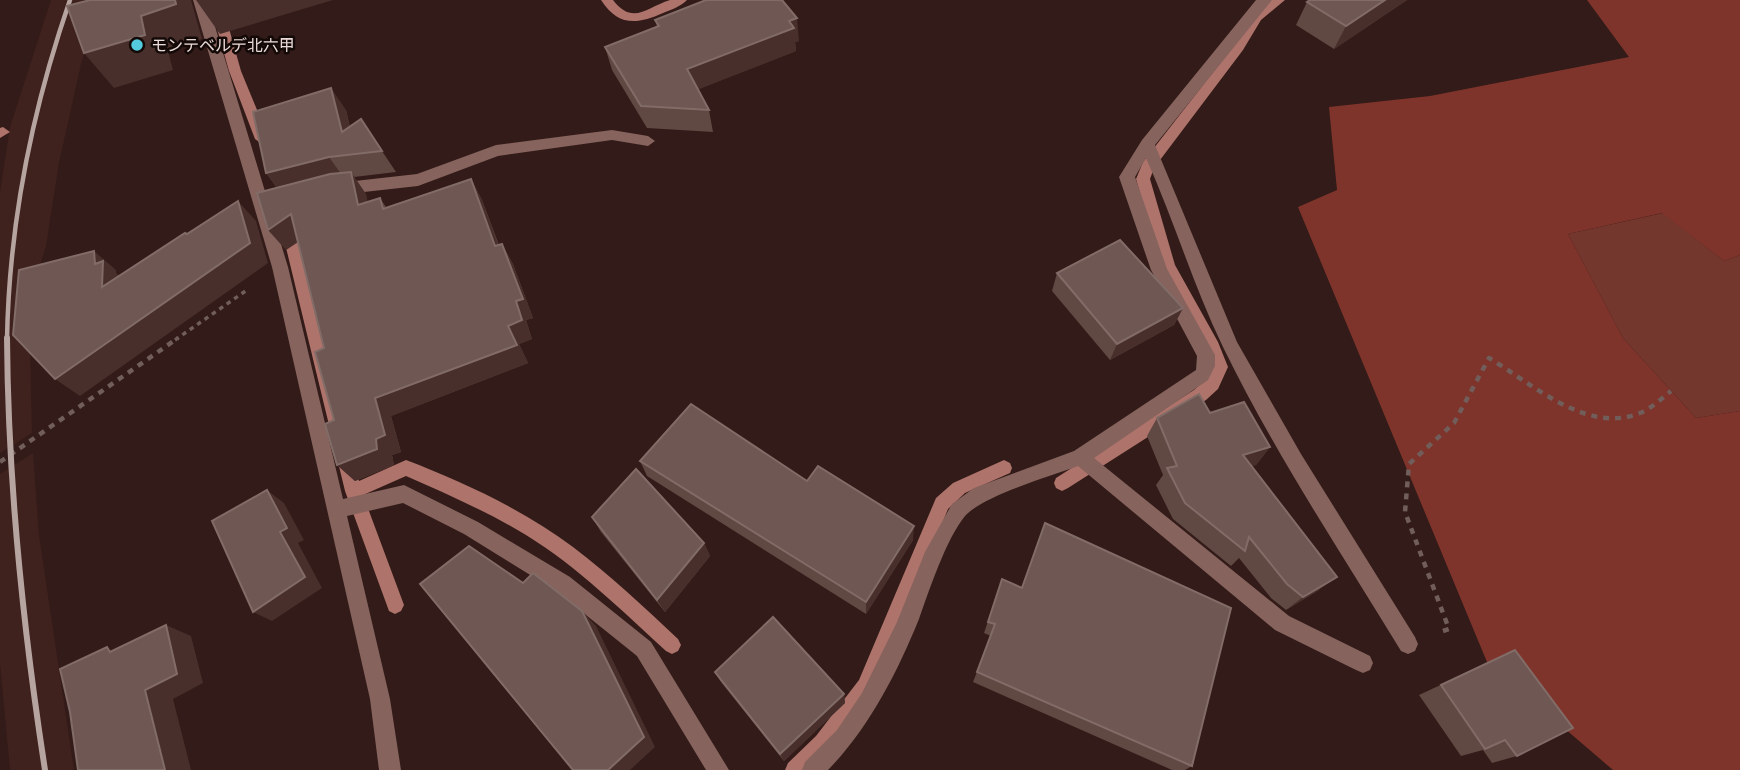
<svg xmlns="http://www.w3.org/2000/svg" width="1740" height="770" font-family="'DejaVu Sans','Noto Sans JP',sans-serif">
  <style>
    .built { fill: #3f211d }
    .green { fill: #73372e }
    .forest { fill: #7f342b }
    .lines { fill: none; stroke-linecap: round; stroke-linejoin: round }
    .stream { fill: #ae736a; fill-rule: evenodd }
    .path-far1 { stroke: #715d5a; stroke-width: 3.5; stroke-dasharray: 4.5 4.5; stroke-linecap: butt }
    .path { stroke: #715d5a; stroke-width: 4.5; stroke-dasharray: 6 6; stroke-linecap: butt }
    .minor { fill: #86635d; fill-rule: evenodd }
    .rail-far1 { stroke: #b6a4a1; stroke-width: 4.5 }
    .rail { stroke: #b6a4a1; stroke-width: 6 }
    .wall { fill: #604843 }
    .shaded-wall { fill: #482f2b }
    .building { fill: #6f5853; stroke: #826c68; stroke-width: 2 }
    .poi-dot { fill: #54cadd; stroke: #130907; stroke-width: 2.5 }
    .labels { text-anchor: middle; stroke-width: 5; stroke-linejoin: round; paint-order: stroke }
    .far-poi-label { font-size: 16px; fill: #eadad7; stroke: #130907; text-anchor: start }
  </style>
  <rect width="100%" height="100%" fill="#321b18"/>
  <!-- built -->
  <g class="built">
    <path d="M51 0H100L81 64 59 163 46 246 29 301 32 433 0 453V192L10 127Z"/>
    <path d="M33 453 39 535 74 770H10L0 663V474Z"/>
  </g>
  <!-- green -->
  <path class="green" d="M1663 213 1724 261 1740 255V411L1696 418 1623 338 1568 234Z"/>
  <!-- forest -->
  <path class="forest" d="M1587 0H1740V255L1724 261 1662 213 1568 234 1623 338 1696 418 1740 411V770H1613L1487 662 1298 207 1337 190 1329 107 1430 96 1629 57Z"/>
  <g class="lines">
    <!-- stream -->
    <g class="stream">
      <path d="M209 0H221L241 71 269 139 267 142 262 144 255 139 229 71Z"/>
      <path d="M601 0H613C633 26 647 7 670 0 675 0 682 0 687 0 681 6 671 10 663 13 636 25 618 26 601 0Z"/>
      <path d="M1271 0H1285L1261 20 1243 50 1154 168 1150 179 1175 265 1218 342 1228 367 1218 389 1206 400 1068 488 1062 491 1056 488 1054 483 1056 478 1194 390 1206 379 1212 367 1206 348 1161 266 1136 179 1143 162 1235 44 1253 14Z"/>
      <path d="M3 127 10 132 0 138V128Z"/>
      <path d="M288 221 295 227 359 481 406 460C464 482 523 510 573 547 610 575 644 607 678 639L681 645 678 651 672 654 666 651C621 610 578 567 526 535 488 512 447 494 406 476L363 495 404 605 401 611 395 614 389 611 345 491 281 227Z"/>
      <path d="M1004 460 1010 463 1012 468 1010 473 965 493 948 509 873 694 830 750 809 770H785L788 763 816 736 859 680 936 498 953 483Z"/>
    </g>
    <!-- path-far1 -->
    <path class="path-far1" d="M175 340 247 290"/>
    <!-- path -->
    <g class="path">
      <path d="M0 462 178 338"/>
      <path d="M1443 631 1449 629 1405 512 1409 464 1454 423 1489 358C1531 383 1587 435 1640 413 1652 408 1661 399 1671 391"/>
    </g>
    <!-- minor -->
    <g class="minor">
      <path d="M193 0H207L288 267 343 499 404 485 478 522 570 577 651 642 729 770H706L637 656 556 591 464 534 403 503 347 516 390 699 401 770H379L370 699 272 267Z"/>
      <path d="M1256 0H1272L1155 145 1237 342 1301 454 1415 637 1418 644 1415 651 1408 654 1401 651C1340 551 1274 452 1223 347 1193 285 1174 220 1146 158L1135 177 1167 269 1215 355V366L1208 380 1094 458 1289 616 1370 656 1373 663 1370 670 1363 673 1356 670 1275 630 1078 466C1049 477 984 495 965 516 946 539 929 591 919 619 897 673 869 728 828 770H802L805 762 837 730 862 693 897 622 925 552 952 504 974 488 1074 451 1196 370 1197 356 1151 270 1119 177 1142 140Z"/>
      <path d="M612 130 648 136 655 141 648 146 612 140 498 156 418 186 337 195 329 189 337 183 417 174 496 145Z"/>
    </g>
    <!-- rail-far1 -->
    <path class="rail-far1" d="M7 340C9 224 32 110 70 0"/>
    <!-- rail -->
    <path class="rail" d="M7 338C8 482 23 628 45 770"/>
  </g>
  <!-- wall -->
  <g class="wall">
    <path d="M1407 0 1334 49 1296 25 1307 2Z"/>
    <path d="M655 20 799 41 795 42 796 51 698 89 709 110 713 132 647 128 612 70 605 47 657 27Z"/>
    <path d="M346 110 350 127 382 151 396 172 354 177 366 194 367 202 380 198 386 207 471 179 482 200 499 245 502 244 513 264 533 318 526 320 532 339 519 344 528 363 391 416 401 452 392 455 394 465 355 481 337 465 334 420 324 348 298 242 286 250 277 188 266 173Z"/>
    <path d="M1057 273 1183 308 1174 325 1110 360 1052 291Z"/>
    <path d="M1210 413 1270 447 1256 465 1251 466 1319 590 1286 610 1271 598 1239 558 1231 566 1173 519 1156 485 1163 475 1147 436 1157 418Z"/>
    <path d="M640 461 807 481 913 540 866 614 647 476Z"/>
    <path d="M592 517 704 543 710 556 665 612 601 532Z"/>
    <path d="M1045 523 1192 766 1185 770H1172L973 682 991 636 984 633 1002 579 1021 588Z"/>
    <path d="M1515 650 1517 756 1492 763 1483 750 1461 756 1419 695Z"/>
    <path d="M715 672 844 694 845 703 784 761 721 682Z"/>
  </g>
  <!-- shaded-wall -->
  <g class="shaded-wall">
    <path d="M175 0H191L202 39 168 51 173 70 114 88 84 53 141 16Z"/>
    <path d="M196 0H333L220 34Z"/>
    <path d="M1385 0H1407L1334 49 1346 26Z"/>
    <path d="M797 18 799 41 795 42 796 51 692 92 687 69Z"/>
    <path d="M331 88 346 110 356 154 342 132Z"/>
    <path d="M329 157 344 178 282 195 266 173Z"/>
    <path d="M351 172 366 194 373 226 358 205Z"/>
    <path d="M471 179 482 200 506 266 495 246Z"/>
    <path d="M238 201 256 221 268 263 80 396 55 379Z"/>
    <path d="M291 214 308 235 286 250 268 230Z"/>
    <path d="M502 244 513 264 533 318 526 320 532 339 519 344 528 363 391 416 401 452 392 455 394 465 355 481 337 465 376 439 375 398 508 326 516 301Z"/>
    <path d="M94 251 116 270V273L125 280 102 287 95 264Z"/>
    <path d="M1183 308 1174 325 1110 360 1117 344Z"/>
    <path d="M1270 447 1256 465 1229 472 1243 455Z"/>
    <path d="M267 490 284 503 304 540 298 543 322 588 272 621 253 612 280 532Z"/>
    <path d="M914 526 913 540 866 614V602Z"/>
    <path d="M704 543 710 556 665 612 657 600Z"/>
    <path d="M1337 577 1319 590 1286 610 1303 597Z"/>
    <path d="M582 611 596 626 655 747 630 770H608Z"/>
    <path d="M166 625 191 636 203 683 173 699 191 770H165L145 690Z"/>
    <path d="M844 694 845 703 784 761 780 754Z"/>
  </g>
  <!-- building -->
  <g class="building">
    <path d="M90 0H175L176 4 141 16 145 35 84 53 67 6Z"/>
    <path d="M706 0H782L797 18 789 21 794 28 687 69 709 110 641 106 605 47 659 26 655 20Z"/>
    <path d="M1310 0H1385L1346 26 1307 2Z"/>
    <path d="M331 88 342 132 361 119 382 151 329 157 266 173 253 112Z"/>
    <path d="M351 172 358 205 380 198 383 209 471 179 495 246 502 244 523 299 516 301 522 320 508 326 517 345 375 398 385 435 376 439 377 449 337 465 325 424 334 420 315 352 324 348 291 214 268 230 257 193 330 174Z"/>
    <path d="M238 201 250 243 55 379 13 335 19 270 94 251 95 264 103 261 102 287 185 233 187 234Z"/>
    <path d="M1120 240 1183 308 1117 344 1057 273Z"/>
    <path d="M1199 394 1210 413 1244 402 1270 447 1243 455 1337 577 1303 597 1287 584 1249 537 1245 551 1185 503 1167 468 1177 466 1157 418Z"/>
    <path d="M691 404 807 481 818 466 914 526 866 602 640 461Z"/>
    <path d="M636 469 704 543 657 600 592 517Z"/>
    <path d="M267 490 287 528 280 532 305 577 253 612 212 521Z"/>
    <path d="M1045 523 1231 608 1192 766 977 672 995 624 988 622 1002 579 1022 588Z"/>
    <path d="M469 546 523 583 533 573 582 611 644 737 608 770H573L420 584Z"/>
    <path d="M773 617 844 694 780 754 715 672Z"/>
    <path d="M166 625 177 674 145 690 165 770H78L70 712 60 669 107 647 110 652Z"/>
    <path d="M1515 650 1573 728 1517 756 1505 740 1485 749 1441 685Z"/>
  </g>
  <!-- markers -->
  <circle class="poi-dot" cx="137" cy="45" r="7"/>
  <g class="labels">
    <!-- far-poi labels -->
    <g class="far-poi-label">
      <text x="151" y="51">モンテベルデ北六甲</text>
    </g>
  </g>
</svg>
